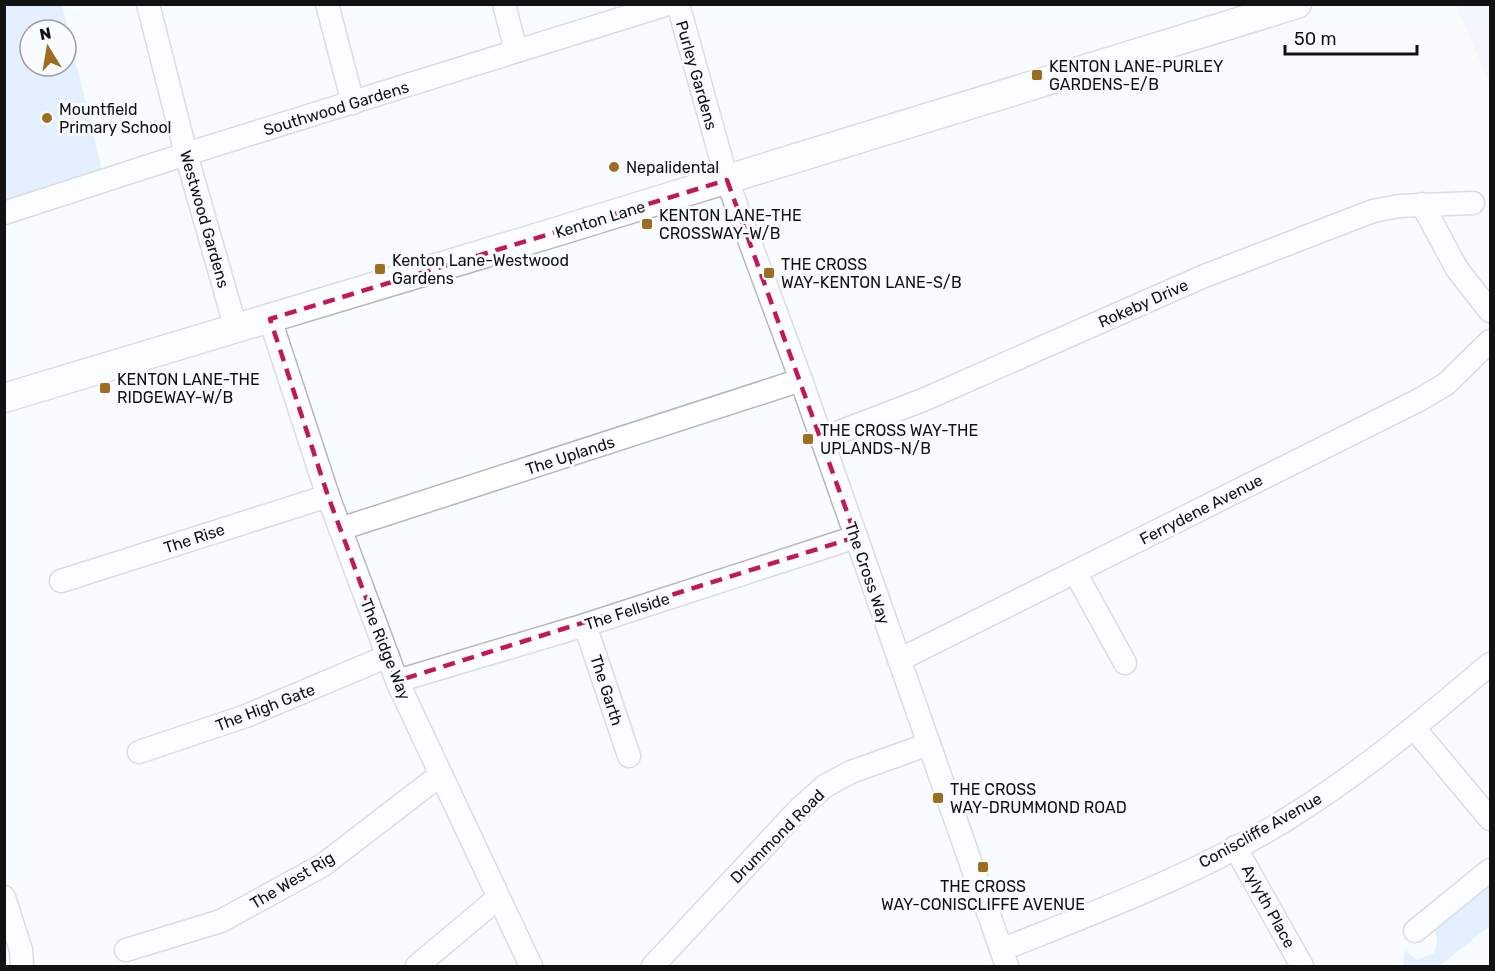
<svg xmlns="http://www.w3.org/2000/svg" width="1495" height="971" font-family="Rubik,sans-serif">
  <style>
    .built { fill: #eaf2fb }
    .green { fill: #cae3ff; fill-rule: evenodd }
    .lines { fill: none; stroke-linecap: round; stroke-linejoin: round }
    .minor-casing { stroke: #b5b7ba; stroke-width: 25 }
    .major-casing { stroke: #b5b7ba; stroke-width: 31 }
    .minor { stroke: #fff; stroke-width: 22 }
    .major { stroke: #fff; stroke-width: 28 }
    .marked { fill: none; stroke: #c2185b; stroke-width: 4.5; stroke-dasharray: 12 8; stroke-linejoin: round }
    .poi-dot { fill: #9d6e20; stroke: #f9fcff; stroke-width: 2 }
    .labels { text-anchor: middle; stroke-width: 6; stroke-linejoin: round; paint-order: stroke }
    .poi-label { font-size: 16px; fill: #121213; stroke: #f9fcff; text-anchor: start }
    .street-label { font-size: 16px; fill: #121213; stroke: #f9fcff }
  </style>
  <rect width="100%" height="100%" fill="#f9fcff"/>
  <!-- built -->
  <path class="built" d="M1456 5H1490V84Z"/>
  <!-- green -->
  <g class="green">
    <path d="M5 5H62L102 170 5 201ZM30 30H66V66H30Z"/>
    <path d="M1490 881V926L1439 966H1403L1405 950 1417 960 1434 953 1437 941 1434 924Z"/>
  </g>
  <g class="lines">
    <defs>
      <g id="minor">
        <path d="M148 4 186 154 236 329"/>
        <path d="M327 4 353 103"/>
        <path d="M504 4 516 51"/>
        <path d="M678 4 727 180 801 380 1007 966"/>
        <path d="M1422 204 1457 269 1490 311"/>
        <path d="M4 213 186 154 668 4"/>
        <path d="M270 319 328 496 397 681 531 966"/>
        <path d="M821 439 923 400 1202 277 1373 211 1399 206 1473 203"/>
        <path d="M340 529 801 380"/>
        <path d="M1075 572 1125 663"/>
        <path d="M61 581 328 496"/>
        <path d="M585 625 629 756"/>
        <path d="M899 660 1419 400 1446 384 1490 341"/>
        <path d="M397 681 585 625 856 537"/>
        <path d="M1414 728 1490 819"/>
        <path d="M139 752 246 716 388 656"/>
        <path d="M1235 847 1302 966"/>
        <path d="M4 897 21 950 22 966"/>
        <path d="M1415 931 1490 870"/>
        <path d="M126 950 221 921 323 865 440 775"/>
        <path d="M1001 950C1098 911 1198 874 1287 819 1360 774 1425 719 1490 664"/>
        <path d="M417 966 498 898"/>
        <path d="M653 966 799 809 825 786 851 772 929 744"/>
      </g>
      <path id="major" d="M4 398 549 234 1297 4"/>
    </defs>
    <!-- minor casing -->
    <use href="#minor" class="minor-casing"/>
    <!-- major casing -->
    <use href="#major" class="major-casing"/>
    <!-- minor -->
    <use href="#minor" class="minor"/>
    <!-- major -->
    <use href="#major" class="major"/>
  </g>
  <!-- marked area -->
  <path d="M0 0H1495V971H0ZM727 180 856 537 397 681 328 496 270 319Z" fill="#f9fcff" fill-opacity=".55" fill-rule="evenodd"/>
  <path class="marked" d="M727 180 856 537 397 681 328 496 270 319Z"/>
  <!-- markers -->
  <g class="poi-dot">
    <rect x="1031" y="69" width="12" height="12" rx="3"/>
    <circle cx="47" cy="118" r="6"/>
    <circle cx="614" cy="167" r="6"/>
    <rect x="641" y="218" width="12" height="12" rx="3"/>
    <rect x="374" y="263" width="12" height="12" rx="3"/>
    <rect x="763" y="267" width="12" height="12" rx="3"/>
    <rect x="99" y="382" width="12" height="12" rx="3"/>
    <rect x="802" y="433" width="12" height="12" rx="3"/>
    <rect x="932" y="792" width="12" height="12" rx="3"/>
    <rect x="977" y="861" width="12" height="12" rx="3"/>
  </g>
  <g class="labels">
    <!-- poi labels -->
    <g class="poi-label">
      <text x="1049" y="72">KENTON LANE-PURLEY<tspan x="1049" dy="18">GARDENS-E/B</tspan></text>
      <text x="59" y="115">Mountfield<tspan x="59" dy="18">Primary School</tspan></text>
      <text x="626" y="173">Nepalidental</text>
      <text x="659" y="221">KENTON LANE-THE<tspan x="659" dy="18">CROSSWAY-W/B</tspan></text>
      <text x="392" y="266">Kenton Lane-Westwood<tspan x="392" dy="18">Gardens</tspan></text>
      <text x="781" y="270">THE CROSS<tspan x="781" dy="18">WAY-KENTON LANE-S/B</tspan></text>
      <text x="117" y="385">KENTON LANE-THE<tspan x="117" dy="18">RIDGEWAY-W/B</tspan></text>
      <text x="820" y="436">THE CROSS WAY-THE<tspan x="820" dy="18">UPLANDS-N/B</tspan></text>
      <text x="950" y="795">THE CROSS<tspan x="950" dy="18">WAY-DRUMMOND ROAD</tspan></text>
      <text x="983" y="892" text-anchor="middle">THE CROSS<tspan x="983" dy="18">WAY-CONISCLIFFE AVENUE</tspan></text>
    </g>
    <!-- street labels -->
    <g class="street-label">
      <text transform="translate(697 75) rotate(74)" y="6">Purley Gardens</text>
      <text transform="translate(336 108) rotate(-17)" y="6">Southwood Gardens</text>
      <text transform="translate(205 219) rotate(74)" y="6">Westwood Gardens</text>
      <text transform="translate(600 219) rotate(-17)" y="6">Kenton Lane</text>
      <text transform="translate(1143 303) rotate(-24)" y="6">Rokeby Drive</text>
      <text transform="translate(570 455) rotate(-18)" y="6">The Uplands</text>
      <text transform="translate(1201 509) rotate(-27)" y="6">Ferrydene Avenue</text>
      <text transform="translate(194 538) rotate(-18)" y="6">The Rise</text>
      <text transform="translate(868 573) rotate(71)" y="6">The Cross Way</text>
      <text transform="translate(627 611) rotate(-18)" y="6">The Fellside</text>
      <text transform="translate(386 649) rotate(68)" y="6">The Ridge Way</text>
      <text transform="translate(607 690) rotate(72)" y="6">The Garth</text>
      <text transform="translate(265 707) rotate(-21)" y="6">The High Gate</text>
      <text transform="translate(1260 830) rotate(-29)" y="6">Coniscliffe Avenue</text>
      <text transform="translate(777 836) rotate(-45)" y="6">Drummond Road</text>
      <text transform="translate(292 880) rotate(-31)" y="6">The West Rig</text>
      <text transform="translate(1269 906) rotate(61)" y="6">Aylyth Place</text>
    </g>
  </g>
  <!-- border -->
  <rect width="1495" height="971" fill="none" stroke="#121213" stroke-width="12"/>
  <!-- north arrow -->
  <g transform="translate(48 48) rotate(349)"><circle r="28" fill="#f9fcff" stroke="#9d9ea1" stroke-width="1.5"/>
  <path d="M0-4.5L10 22L0 15L-10 22Z" fill="#9d6e20"/>
  <text y="-9" font-size="16" font-weight="bold" text-anchor="middle" fill="#121213">N</text>
  </g>
  <!-- scale -->
  <path d="M1285 45v9h132v-9" fill="none" stroke="#121213" stroke-width="3"/>
  <text x="1294" y="45" font-size="18" fill="#121213" stroke="#f9fcff" stroke-width="4.5" paint-order="stroke">50 m</text>
</svg>
